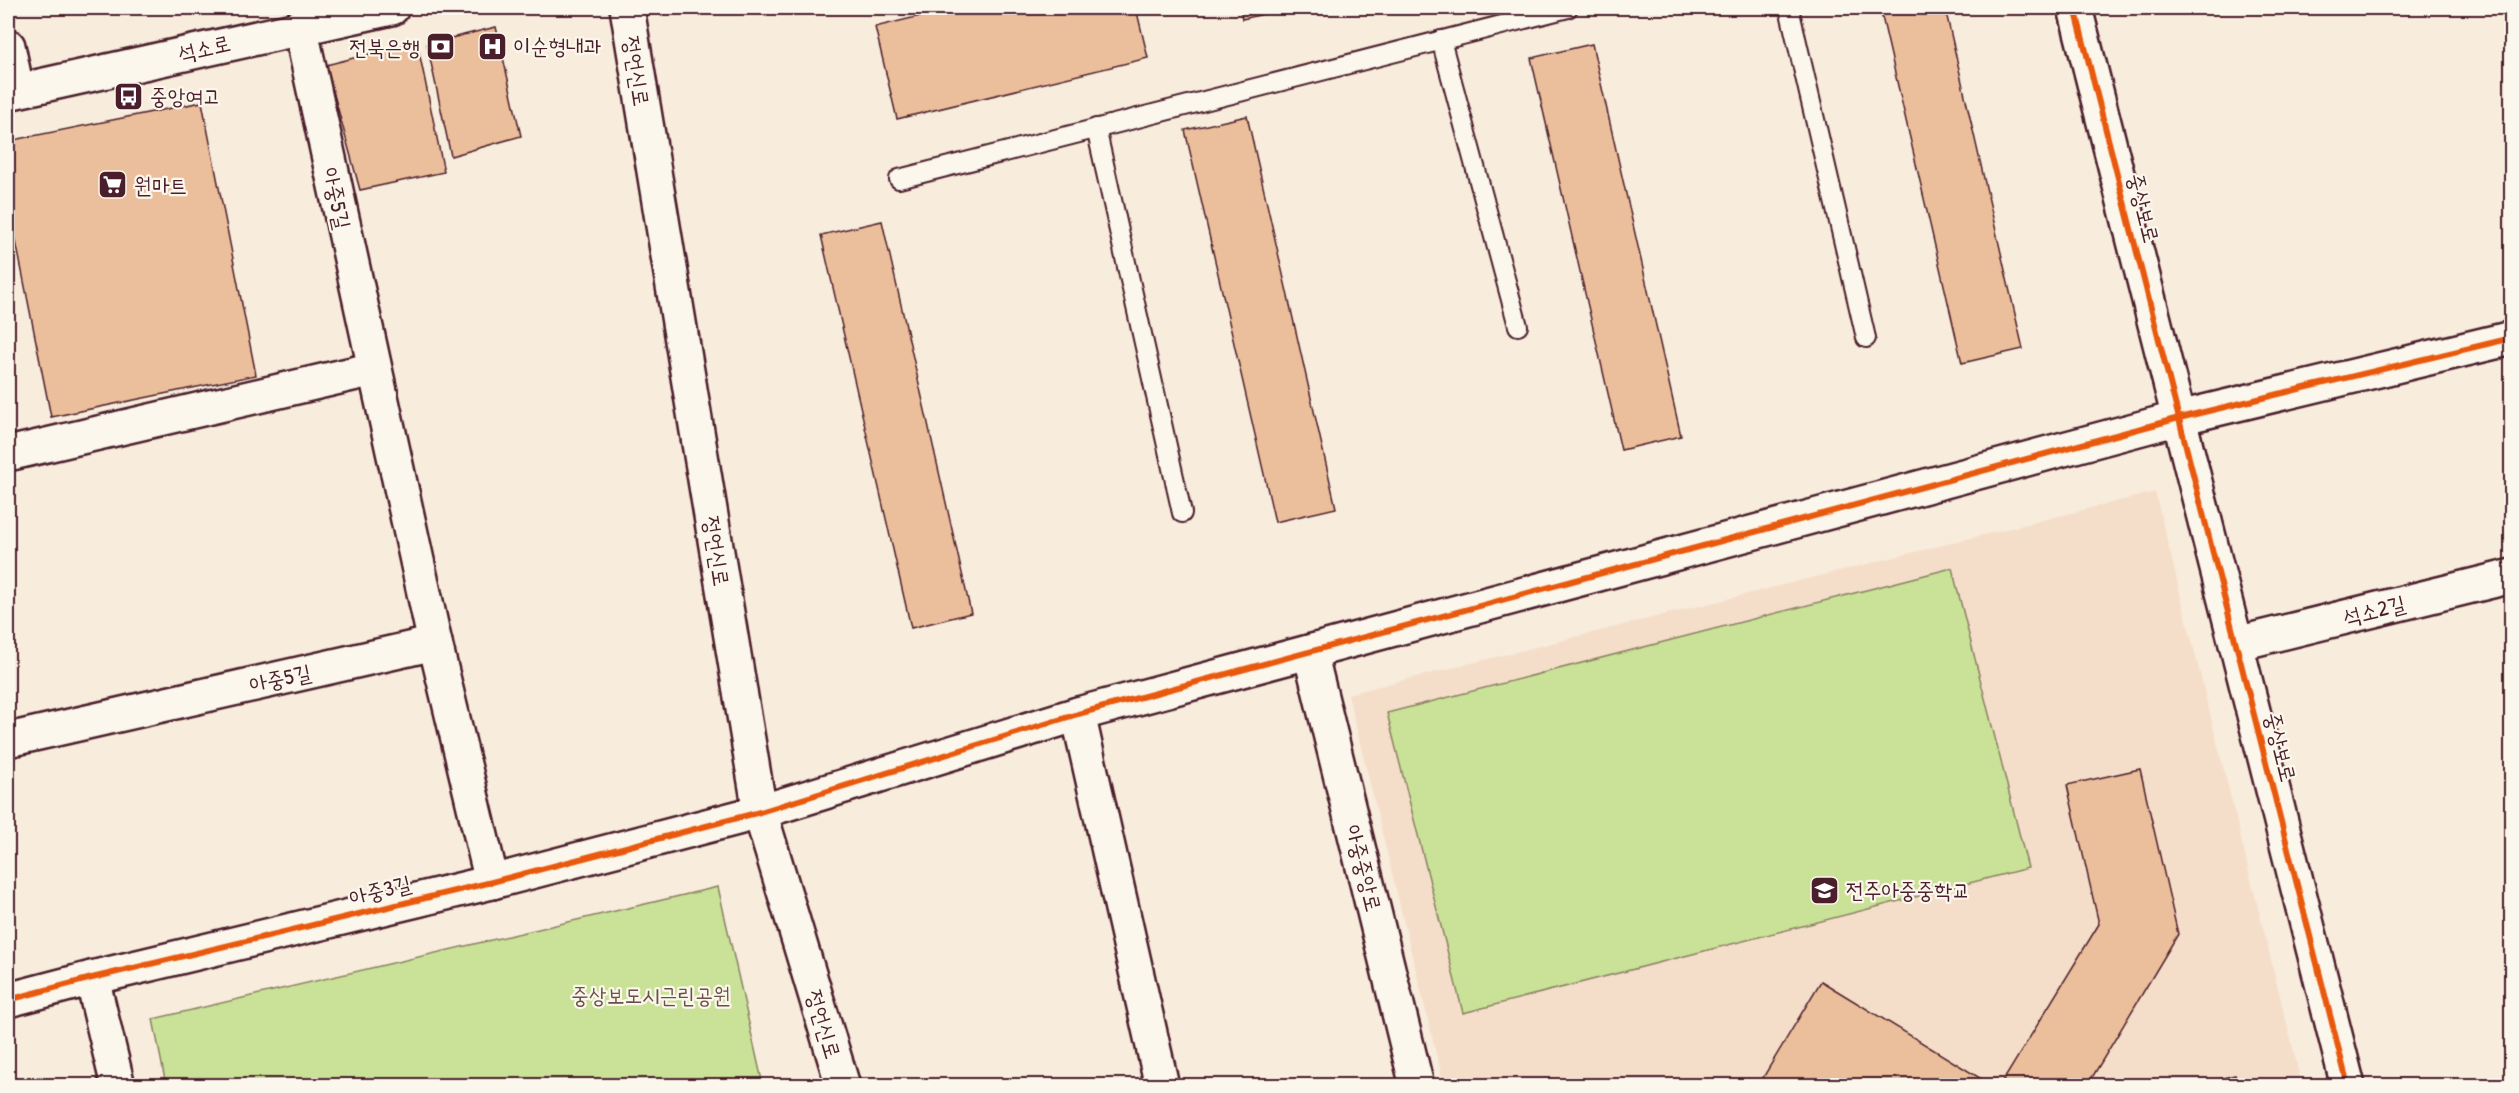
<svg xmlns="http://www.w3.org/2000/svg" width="2519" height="1093" font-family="'Patrick Hand','Poor Story',sans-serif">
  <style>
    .built { fill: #f4dec9 }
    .green { fill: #c9e298; stroke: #8a8062; stroke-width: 1.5 }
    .building { fill: #ecbf9c; stroke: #4a1f2b; stroke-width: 1.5 }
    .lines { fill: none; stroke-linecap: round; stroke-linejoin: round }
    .lane-casing { stroke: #4a1f2b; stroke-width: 22 }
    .street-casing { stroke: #4a1f2b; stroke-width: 38 }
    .secondary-casing { stroke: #4a1f2b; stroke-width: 38 }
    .lane { stroke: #fbf7ec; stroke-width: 18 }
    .street { stroke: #fbf7ec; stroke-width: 33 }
    .secondary { stroke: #fbf7ec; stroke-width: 33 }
    .cycleway-casing { stroke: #fbf7ec; stroke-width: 10 }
    .cycleway { stroke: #e8590c; stroke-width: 6 }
    .labels { text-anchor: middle; stroke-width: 4.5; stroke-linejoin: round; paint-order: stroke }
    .poi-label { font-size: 22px; fill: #4a1f2b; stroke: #fbf7ec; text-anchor: start }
    .street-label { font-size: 22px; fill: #4a1f2b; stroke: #fbf7ec }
    .park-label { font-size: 22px; fill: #6a5046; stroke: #fbf7ec }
  </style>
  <rect width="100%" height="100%" fill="#f8ecdc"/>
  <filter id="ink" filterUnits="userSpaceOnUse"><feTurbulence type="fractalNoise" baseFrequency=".0167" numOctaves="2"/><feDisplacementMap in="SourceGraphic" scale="12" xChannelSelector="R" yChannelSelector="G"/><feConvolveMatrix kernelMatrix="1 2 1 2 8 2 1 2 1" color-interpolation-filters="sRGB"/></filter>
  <g filter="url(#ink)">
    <!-- built -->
    <path class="built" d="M2155 492 2302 1085H1444L1348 694Z"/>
    <!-- green -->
    <g class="green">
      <path d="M1952 568 2028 868 1463 1013 1387 713Z"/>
      <path d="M718 887 763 1085H166L153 1019Z"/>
    </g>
    <!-- building -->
    <g class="building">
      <path d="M953 8H1136L1148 58 897 119 875 27Z"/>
      <path d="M1240 8H1290L1242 19Z"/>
      <path d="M1880 8H1945L2023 349 1962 363Z"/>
      <path d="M496 27 521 136 451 156 427 44Z"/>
      <path d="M417 42 444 172 360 190 326 65Z"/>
      <path d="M1592 44 1681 436 1621 450 1531 58Z"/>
      <path d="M202 102 256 375 51 417 8 201V141Z"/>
      <path d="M1247 116 1336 508 1275 522 1185 130Z"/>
      <path d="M882 221 971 613 911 628 821 235Z"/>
      <path d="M2140 769 2178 934 2087 1086H2000L2099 924 2067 785Z"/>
      <path d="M1821 981 1993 1086H1758Z"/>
      <path d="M2235 1075 2238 1086H2193Z"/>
    </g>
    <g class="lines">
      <defs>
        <g id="lane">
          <path d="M1789 8 1866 338"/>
          <path d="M1441 40 1518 326"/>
          <path d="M1096 128 1182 513"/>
          <path d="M899 179 1568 8"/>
        </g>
        <g id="street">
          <path d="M2075 8 2348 1086"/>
          <path d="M300 26 435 643 492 882"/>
          <path d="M8 46 17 90"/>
          <path d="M8 454 374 369"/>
          <path d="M2236 644 2512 576"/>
          <path d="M1310 652 1417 1086"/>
          <path d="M1078 714 1162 1086"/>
          <path d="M8 740 435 643"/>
          <path d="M92 978 118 1086"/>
          <path d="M8 1000 92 978 492 882 760 812 1078 714 2179 418 2512 338"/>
        </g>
        <g id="secondary">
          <path d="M627 8 760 812 843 1086"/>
          <path d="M8 93 392 8"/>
        </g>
      </defs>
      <!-- lane casing -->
      <use href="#lane" class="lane-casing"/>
      <!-- street casing -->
      <use href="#street" class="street-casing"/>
      <!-- secondary casing -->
      <use href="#secondary" class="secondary-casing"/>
      <!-- lane -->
      <use href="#lane" class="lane"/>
      <!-- street -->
      <use href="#street" class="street"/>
      <!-- secondary -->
      <use href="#secondary" class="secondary"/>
      <defs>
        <g id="cycleway">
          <path d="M2075 8 2348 1086"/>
          <path d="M8 1000 92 978 492 882 760 812 1078 714 2179 418 2512 338"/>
        </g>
      </defs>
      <!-- cycleway casing -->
      <use href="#cycleway" class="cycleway-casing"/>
      <!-- cycleway -->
      <use href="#cycleway" class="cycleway"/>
    </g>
  </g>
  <!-- icons -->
  <defs>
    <symbol id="hospital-square" viewBox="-11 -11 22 22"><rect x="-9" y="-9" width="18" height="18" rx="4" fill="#4a1f2b" stroke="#fbf7ec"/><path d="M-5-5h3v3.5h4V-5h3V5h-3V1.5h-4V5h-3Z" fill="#fff"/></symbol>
    <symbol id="bank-square" viewBox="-11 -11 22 22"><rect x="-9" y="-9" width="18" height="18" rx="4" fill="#4a1f2b" stroke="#fbf7ec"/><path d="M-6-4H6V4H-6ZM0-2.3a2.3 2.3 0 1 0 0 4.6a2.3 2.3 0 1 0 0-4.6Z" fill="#fff"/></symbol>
    <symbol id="bus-square" viewBox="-11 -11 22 22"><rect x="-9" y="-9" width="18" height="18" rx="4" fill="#4a1f2b" stroke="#fbf7ec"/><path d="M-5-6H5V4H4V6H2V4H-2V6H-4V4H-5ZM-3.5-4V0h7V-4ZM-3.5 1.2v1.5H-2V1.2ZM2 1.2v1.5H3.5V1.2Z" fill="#fff"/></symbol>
    <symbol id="supermarket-square" viewBox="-11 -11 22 22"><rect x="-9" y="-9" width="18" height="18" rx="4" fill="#4a1f2b" stroke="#fbf7ec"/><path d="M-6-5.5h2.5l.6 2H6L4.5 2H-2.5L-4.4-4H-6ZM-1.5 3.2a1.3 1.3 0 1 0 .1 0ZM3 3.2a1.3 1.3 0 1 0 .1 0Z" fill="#fff"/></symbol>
    <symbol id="school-square" viewBox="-11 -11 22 22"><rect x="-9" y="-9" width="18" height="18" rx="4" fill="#4a1f2b" stroke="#fbf7ec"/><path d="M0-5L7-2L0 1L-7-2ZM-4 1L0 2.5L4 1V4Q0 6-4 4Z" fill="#fff"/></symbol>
  </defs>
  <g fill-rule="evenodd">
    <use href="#hospital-square" x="476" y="30" width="33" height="33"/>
    <use href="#bank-square" x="424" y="30" width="33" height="33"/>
    <use href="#bus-square" x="112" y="80" width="33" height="33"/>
    <use href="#supermarket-square" x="96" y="168" width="33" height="33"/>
    <use href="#school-square" x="1808" y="874" width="33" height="33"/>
  </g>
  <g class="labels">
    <!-- poi labels -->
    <g class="poi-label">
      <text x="513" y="54">이순형내과</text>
      <text x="420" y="55" text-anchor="end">전북은행</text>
      <text x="150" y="104">중앙여고</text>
      <text x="134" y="193">원마트</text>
      <text x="1846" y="898">전주아중중학교</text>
    </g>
    <!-- street labels -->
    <g class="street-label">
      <text transform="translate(204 48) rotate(-13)" y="8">석소로</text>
      <text transform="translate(637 71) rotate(81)" y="8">정언신로</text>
      <text transform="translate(337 198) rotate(78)" y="8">아중5길</text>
      <text transform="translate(2144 208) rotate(76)" y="8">중상보로</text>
      <text transform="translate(717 551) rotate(81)" y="8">정언신로</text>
      <text transform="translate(2374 610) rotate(-14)" y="8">석소2길</text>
      <text transform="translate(280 678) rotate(-12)" y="8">아중5길</text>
      <text transform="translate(2281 747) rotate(76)" y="8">중상보로</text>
      <text transform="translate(1364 868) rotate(76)" y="8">아중중앙로</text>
      <text transform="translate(380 890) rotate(-14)" y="8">아중3길</text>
      <text transform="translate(824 1024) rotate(73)" y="8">정언신로</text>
    </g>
    <!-- park labels -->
    <g class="park-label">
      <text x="651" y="1003">중상보도시근린공원</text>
    </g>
  </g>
  <!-- margin -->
  <rect width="2519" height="1093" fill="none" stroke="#fbf7ec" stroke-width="30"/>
  <rect x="15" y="15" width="2489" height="1063" fill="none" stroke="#4a1f2b" stroke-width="2" filter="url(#ink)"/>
</svg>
